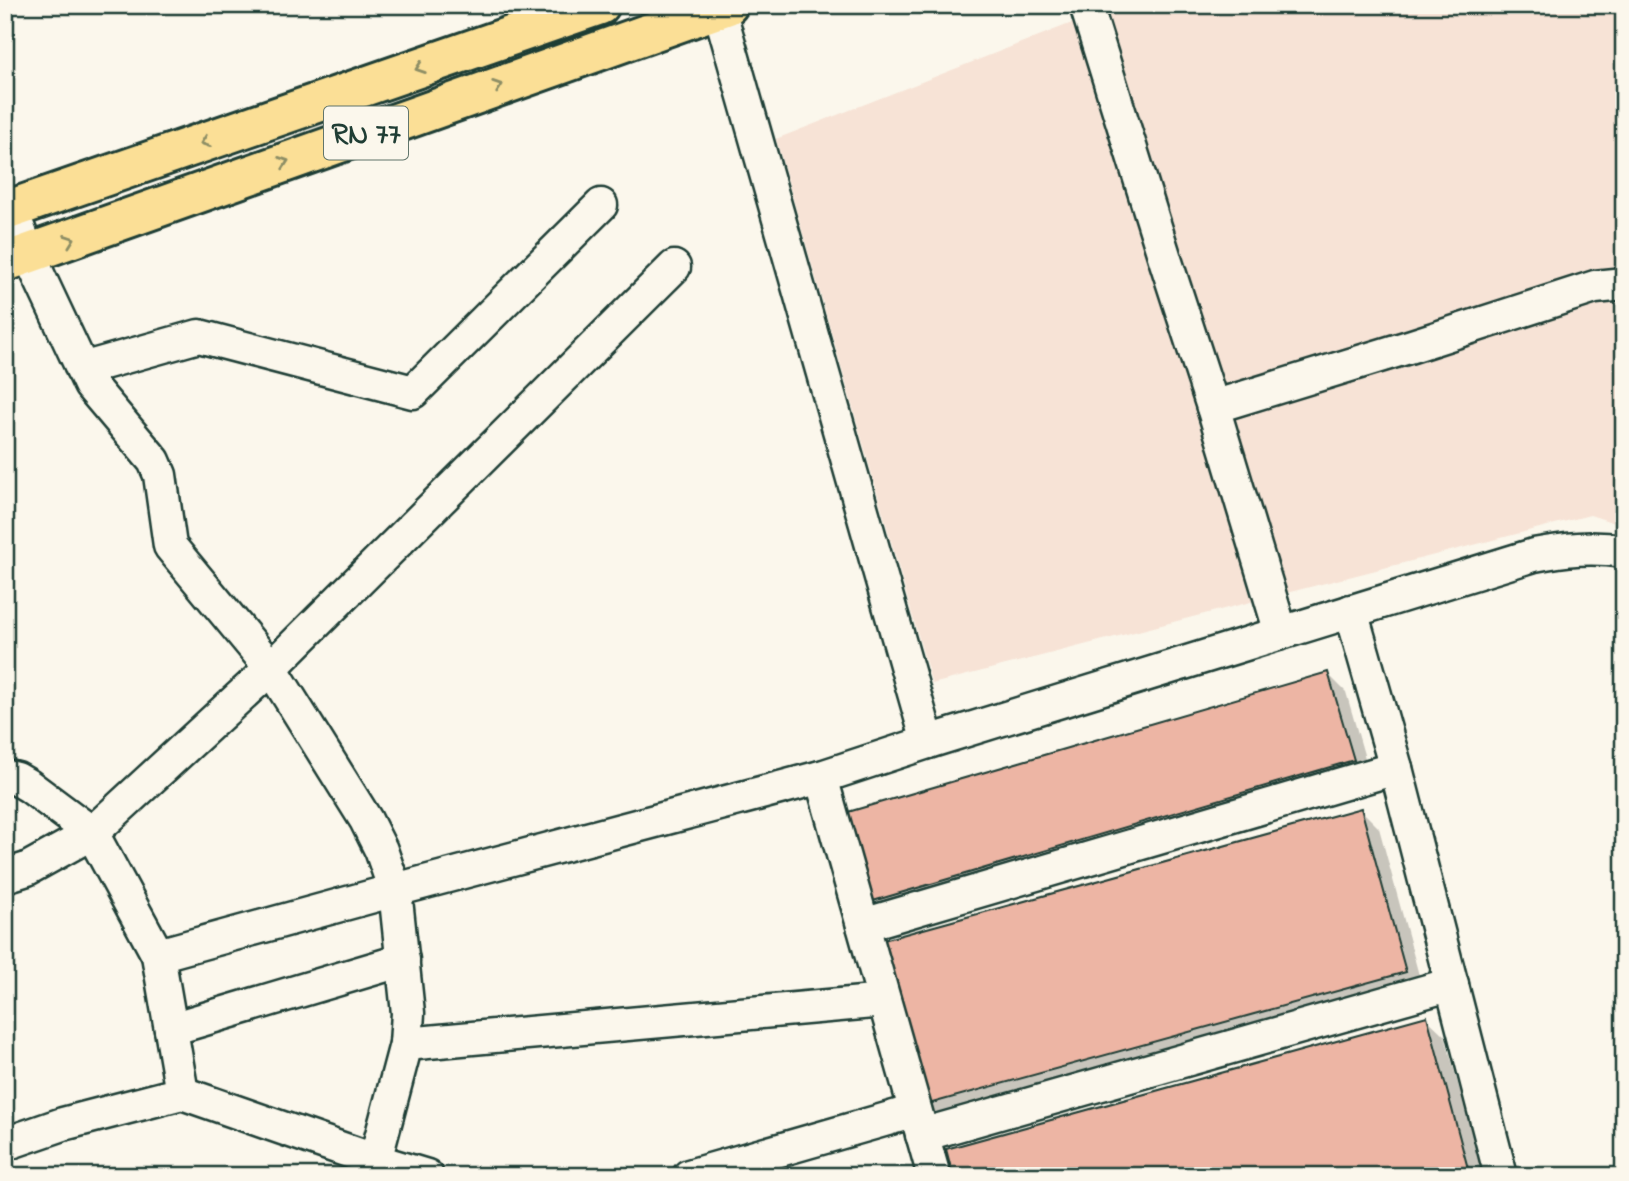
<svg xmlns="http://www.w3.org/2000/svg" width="1629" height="1181" font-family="'Indie Flower',sans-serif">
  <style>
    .built { fill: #f7e3d6 }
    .shadow { fill: #0003 }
    .building { fill: #edb5a4; stroke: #1f3d34; stroke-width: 2 }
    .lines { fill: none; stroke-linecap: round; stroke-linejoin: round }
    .minor-casing { stroke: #1f3d34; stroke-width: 37 }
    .highway-casing { stroke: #1f3d34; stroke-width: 44 }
    .minor { stroke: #fbf7ec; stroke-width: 32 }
    .highway { stroke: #fbdf96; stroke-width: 38 }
    .oneway { stroke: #8d8e65 }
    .labels { text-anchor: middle; stroke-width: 5; stroke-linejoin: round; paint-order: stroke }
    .shield { fill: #fbf7ec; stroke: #61756b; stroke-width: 2 }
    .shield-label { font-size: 30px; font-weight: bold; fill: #1f3d34 }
  </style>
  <rect width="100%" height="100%" fill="#fbf7ec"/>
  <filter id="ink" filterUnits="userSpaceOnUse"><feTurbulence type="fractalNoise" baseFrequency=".0143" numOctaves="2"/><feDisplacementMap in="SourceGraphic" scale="14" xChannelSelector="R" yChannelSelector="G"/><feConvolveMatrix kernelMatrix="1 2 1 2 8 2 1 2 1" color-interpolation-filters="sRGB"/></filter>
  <g filter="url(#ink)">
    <!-- built -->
    <path class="built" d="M1118 5H1624V526L1590 515 932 684 776 139Z"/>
    <!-- shadow -->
    <g class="shadow">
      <path d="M1328 674 1346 692 1371 779 893 918 875 900Z"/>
      <path d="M1361 810 1379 828 1423 990 945 1123 927 1104Z"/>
      <path d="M1426 1018 1445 1036 1483 1176H955Z"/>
    </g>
    <!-- building -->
    <g class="building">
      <path d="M1328 672 1354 760 873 901 848 812Z"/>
      <path d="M1361 808 1406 972 925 1105 880 941Z"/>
      <path d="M1427 1016 1470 1176H953L946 1149Z"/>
    </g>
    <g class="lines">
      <defs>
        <g id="minor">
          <path d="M718 5 928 742 1534 555C1566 549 1591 546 1624 551"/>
          <path d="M1086 5 1166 262 1213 407 1281 633"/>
          <path d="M11 209 29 255 90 385 154 461 160 475 170 546 271 668 366 820 381 850 395 890 408 1013 406 1044 371 1176"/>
          <path d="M82 369 199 336 413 392 601 205"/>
          <path d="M1213 407 1412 346 1595 287 1624 284"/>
          <path d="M1351 611 1396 768 1501 1176"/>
          <path d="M5 776 17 779 29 786 92 833 158 955 182 1093"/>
          <path d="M821 777 934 1176"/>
          <path d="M5 876 27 869 92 833 271 668 674 267"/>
          <path d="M863 925 1396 768"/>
          <path d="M158 955 395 890 821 777 928 742"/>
          <path d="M171 1029 403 960"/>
          <path d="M406 1044 884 1001"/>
          <path d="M922 1135 1452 984"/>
          <path d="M5 1144 63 1124 182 1093 374 1160 427 1176"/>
          <path d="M689 1176 915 1111"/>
        </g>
        <g id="highway">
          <path d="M5 211 600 5"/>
          <path d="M5 262 728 5"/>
        </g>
      </defs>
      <!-- minor casing -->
      <use href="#minor" class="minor-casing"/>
      <!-- highway casing -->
      <use href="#highway" class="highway-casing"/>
      <!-- minor -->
      <use href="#minor" class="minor"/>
      <!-- highway -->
      <use href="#highway" class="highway"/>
    </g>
    <!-- one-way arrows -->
    <defs><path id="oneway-chevron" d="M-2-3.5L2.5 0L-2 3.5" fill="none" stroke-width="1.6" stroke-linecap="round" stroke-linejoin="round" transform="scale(1.75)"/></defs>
    <g class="oneway">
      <use href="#oneway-chevron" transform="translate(420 68) rotate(161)"/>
      <use href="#oneway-chevron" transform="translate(498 86) rotate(-19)"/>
      <use href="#oneway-chevron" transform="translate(205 142) rotate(161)"/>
      <use href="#oneway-chevron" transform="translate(284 162) rotate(-19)"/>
      <use href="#oneway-chevron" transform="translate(70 240) rotate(-20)"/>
    </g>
  </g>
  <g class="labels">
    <!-- shield labels -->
    <rect class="shield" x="324" y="106.5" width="84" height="53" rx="5"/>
    <g class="shield-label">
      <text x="366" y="143">RN 77</text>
    </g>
  </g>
  <!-- margin -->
  <rect width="1629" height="1181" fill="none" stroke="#fbf7ec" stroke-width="28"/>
  <rect x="14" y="14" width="1601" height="1153" fill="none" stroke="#1f3d34" stroke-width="2.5" filter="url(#ink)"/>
</svg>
